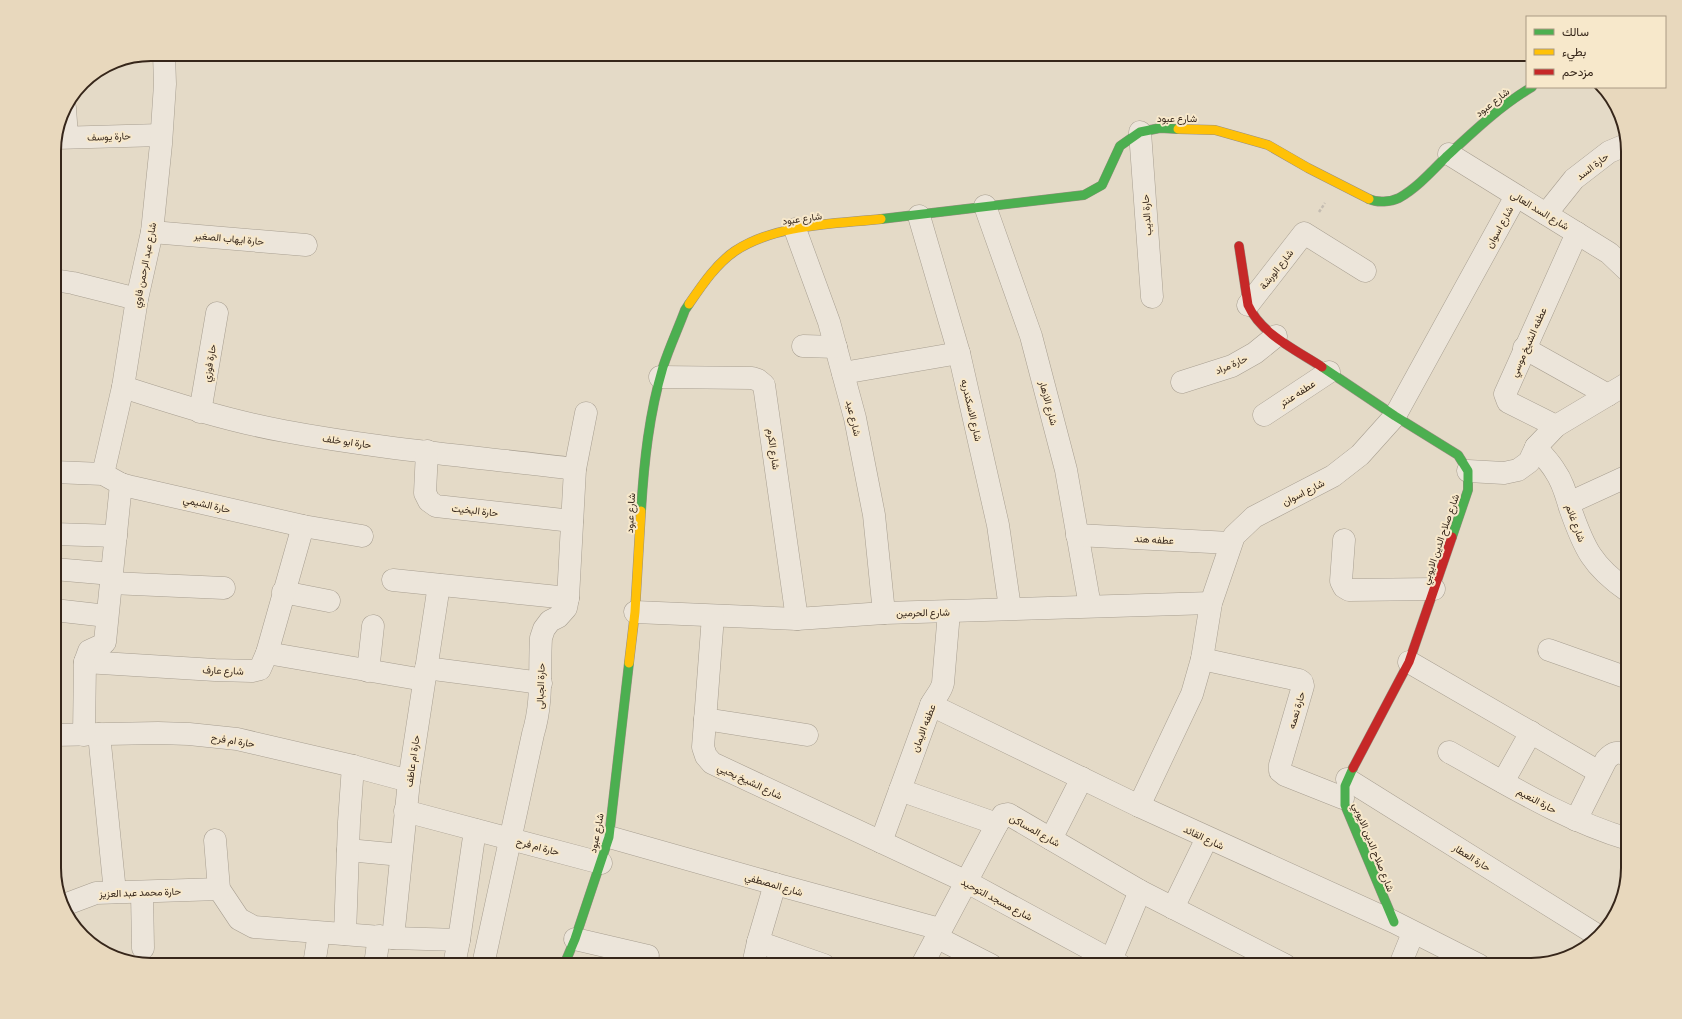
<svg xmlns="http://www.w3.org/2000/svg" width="1682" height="1019" font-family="Literata,Vazirmatn,serif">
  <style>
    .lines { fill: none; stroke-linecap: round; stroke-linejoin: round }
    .street-casing { stroke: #a89f91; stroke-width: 23 }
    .fast-casing { stroke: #988e81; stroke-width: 10 }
    .slow-casing { stroke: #988e81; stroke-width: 10 }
    .jam-casing { stroke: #988e81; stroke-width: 10 }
    .path { stroke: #c4bcb1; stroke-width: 2.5; stroke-dasharray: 3 2; stroke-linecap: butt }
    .street { stroke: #ece5da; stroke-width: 22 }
    .fast { stroke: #4caf50; stroke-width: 9 }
    .slow { stroke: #ffc107; stroke-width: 9 }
    .jam { stroke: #c62828; stroke-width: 9 }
    .labels { text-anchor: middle; stroke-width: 4; stroke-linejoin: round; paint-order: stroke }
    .street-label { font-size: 10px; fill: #36261a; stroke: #f7e8cb }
    .rim { fill: none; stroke: #36261a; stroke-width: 2 }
  </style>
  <rect width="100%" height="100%" fill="#e4dac7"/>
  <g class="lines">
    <defs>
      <g id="street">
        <path d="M65 108 67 137"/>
        <path d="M1140 132 1152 297"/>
        <path d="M56 138 161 135"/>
        <path d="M1449 154 1609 253 1628 271"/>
        <path d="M985 206 1031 336 1066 470 1090 606"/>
        <path d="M1546 214 1574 179 1609 152 1628 144"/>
        <path d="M919 216 959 353 998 525 1010 608"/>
        <path d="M795 229 829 322 855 418 874 515 884 613"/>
        <path d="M152 232 306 245"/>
        <path d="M54 280 73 283 137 299"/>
        <path d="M1248 305 1304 233 1365 271"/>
        <path d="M803 346 836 347"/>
        <path d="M1524 348 1608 395"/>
        <path d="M843 373 959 353"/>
        <path d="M660 377 752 378 758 380 764 385 797 619"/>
        <path d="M1182 382 1232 366 1255 353 1276 336"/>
        <path d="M123 387C176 404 229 421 284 431 380 449 478 457 575 469"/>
        <path d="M200 412 217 313"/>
        <path d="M1264 415 1329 372"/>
        <path d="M1556 426 1508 402 1505 394 1577 233"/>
        <path d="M1536 447C1542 455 1550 462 1555 471 1563 482 1566 495 1570 508 1584 548 1592 566 1628 591"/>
        <path d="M427 451 425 493 429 501 436 506 572 521"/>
        <path d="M1468 471 1504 473 1518 470 1529 462 1536 447 1556 426 1628 383"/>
        <path d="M54 472 103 474 121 484 132 487 303 526 362 536"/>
        <path d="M103 474 123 387 137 299 152 232 161 144 165 84 164 54"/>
        <path d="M1569 503 1628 476"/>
        <path d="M54 534 116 536"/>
        <path d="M1077 535 1230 543"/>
        <path d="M1344 540 1341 581 1344 587 1349 590 1434 589"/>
        <path d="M54 569 112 574"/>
        <path d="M393 580 568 598"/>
        <path d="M111 583 224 588"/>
        <path d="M283 592 329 601"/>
        <path d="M54 610 107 616"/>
        <path d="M635 612 797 619 884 613 1211 603"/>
        <path d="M713 616 703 747 706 756 712 763 967 882 1120 965"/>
        <path d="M1549 650 1628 678"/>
        <path d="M267 653 424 680"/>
        <path d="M1202 659 1299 680 1302 682 1303 686 1280 765V771L1285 775 1343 798"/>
        <path d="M85 662 215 670 252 671 260 669 267 653 303 526"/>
        <path d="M1409 662 1599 772"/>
        <path d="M426 668 541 683"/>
        <path d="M368 671 373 626"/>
        <path d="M931 705 1139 806 1394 922 1479 965"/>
        <path d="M705 719 807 735"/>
        <path d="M99 734 115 892"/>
        <path d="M54 735 158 733 189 734 237 739 353 766 409 781"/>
        <path d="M84 735 85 662 89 651 102 645 105 642 121 484"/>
        <path d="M1449 752C1507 784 1564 820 1628 839"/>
        <path d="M1347 779 1597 935"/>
        <path d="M1503 782 1531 732"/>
        <path d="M900 790 997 824"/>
        <path d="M1139 806 1192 694 1202 659 1211 603 1234 536 1254 517 1333 476 1360 455 1395 416 1516 196"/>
        <path d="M405 811 601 863"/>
        <path d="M1576 820 1606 760C1613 752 1618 751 1628 755"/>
        <path d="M609 837 775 884 940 929"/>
        <path d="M1051 839 1082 778"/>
        <path d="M215 840 219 889 239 919 254 927 393 938 459 940"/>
        <path d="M881 842 931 705C935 697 941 692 943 683L949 612"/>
        <path d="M348 850 401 855"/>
        <path d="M142 893 143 948"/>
        <path d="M64 905 96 893 219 889"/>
        <path d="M1173 908 1207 838"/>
        <path d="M345 934 349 822 353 766"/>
        <path d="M936 937 991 965"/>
        <path d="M393 938 409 781 439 585"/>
        <path d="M575 939 648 956"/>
        <path d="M758 942 824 965"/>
        <path d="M314 965 319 933"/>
        <path d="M375 965 379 936"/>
        <path d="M454 965 459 940 475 830"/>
        <path d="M483 965 533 734C543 701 539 671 541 638L544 629 550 621 558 617 566 608 568 598 575 469 586 413"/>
        <path d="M753 965 758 942 775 884"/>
        <path d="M922 965 997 824 1003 815 1008 814 1140 891 1285 965"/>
        <path d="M1109 965 1140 891"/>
        <path d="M1400 965 1413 933"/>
      </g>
      <g id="fast">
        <path d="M1369 199C1377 203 1391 202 1399 198 1417 188 1432 171 1447 156 1474 131 1500 106 1532 87"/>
        <path d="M881 219 1084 195 1102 185 1120 146 1140 132 1160 128 1178 129"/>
        <path d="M1322 367 1395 416 1458 455 1468 471V490L1452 537"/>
        <path d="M641 511C644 462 649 414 663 367 669 348 678 329 685 310L689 304"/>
        <path d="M1353 768 1345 786V805L1394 922"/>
        <path d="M564 965 575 939 609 837 629 663"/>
      </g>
      <g id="slow">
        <path d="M1178 129 1215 130 1268 145 1308 168 1369 199"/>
        <path d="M689 304C702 285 716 264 735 251 776 224 834 224 881 219"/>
        <path d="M629 663 635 612 641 511"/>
      </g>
      <g id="jam">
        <path d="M1239 246 1248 305C1261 334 1296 350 1322 367"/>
        <path d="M1353 768 1409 662 1452 537"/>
      </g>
    </defs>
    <!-- street casing -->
    <use href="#street" class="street-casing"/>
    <!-- fast casing -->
    <use href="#fast" class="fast-casing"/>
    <!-- slow casing -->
    <use href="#slow" class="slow-casing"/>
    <!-- jam casing -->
    <use href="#jam" class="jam-casing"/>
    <!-- path -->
    <path class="path" d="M1319 212 1325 203"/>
    <!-- street -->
    <use href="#street" class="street"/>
    <!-- fast -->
    <use href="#fast" class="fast"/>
    <!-- slow -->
    <use href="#slow" class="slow"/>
    <!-- jam -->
    <use href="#jam" class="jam"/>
  </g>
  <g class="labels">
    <!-- street labels -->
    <g class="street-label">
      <text transform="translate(1492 102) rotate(-38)" y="4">شارع عبود</text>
      <text x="1177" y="122">شارع عبود</text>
      <text transform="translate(109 136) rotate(-2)" y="4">حارة يوسف</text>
      <text transform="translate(1592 166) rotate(-38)" y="4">حارة السد</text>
      <text transform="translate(1540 210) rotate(31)" y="4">شارع السد العالى</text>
      <text transform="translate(1146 215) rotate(-94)" y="4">حارة الديب</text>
      <text transform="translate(802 218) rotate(-8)" y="4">شارع عبود</text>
      <text transform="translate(1499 227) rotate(-61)" y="4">شارع اسوان</text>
      <text transform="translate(229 238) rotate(5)" y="4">حارة ايهاب الصغير</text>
      <text transform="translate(144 265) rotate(-79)" y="4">شارع عبد الرحمن فاوي</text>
      <text transform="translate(1276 269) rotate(-52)" y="4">شارع الورشة</text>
      <text transform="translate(1528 342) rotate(-66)" y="4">عطفه الشيخ موسي</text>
      <text transform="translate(209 363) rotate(-80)" y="4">حارة فوزي</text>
      <text transform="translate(1231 364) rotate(-24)" y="4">حارة مراد</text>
      <text transform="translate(1297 393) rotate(-33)" y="4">عطفه عنتر</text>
      <text transform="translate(1049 403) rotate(75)" y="4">شارع الازهار</text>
      <text transform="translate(972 410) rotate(77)" y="4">شارع الاسكندريه</text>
      <text transform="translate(854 418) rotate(77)" y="4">شارع عيد</text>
      <text transform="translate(347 441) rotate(8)" y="4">حارة ابو خلف</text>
      <text transform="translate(774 449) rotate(82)" y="4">شارع الكرم</text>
      <text transform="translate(1303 492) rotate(-27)" y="4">شارع اسوان</text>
      <text transform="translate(207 504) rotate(13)" y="4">حارة الشيمي</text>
      <text transform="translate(475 510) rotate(6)" y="4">حارة البخيت</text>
      <text transform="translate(630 513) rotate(-87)" y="4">شارع عبود</text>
      <text transform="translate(1576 523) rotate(70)" y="4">شارع غانم</text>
      <text transform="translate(1154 539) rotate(3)" y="4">عطفه هند</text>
      <text transform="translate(1440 539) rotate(-71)" y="4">شارع صلاح الدين الايوبي</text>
      <text transform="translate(923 612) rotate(-1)" y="4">شارع الحرمين</text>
      <text transform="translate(223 670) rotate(2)" y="4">شارع عارف</text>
      <text transform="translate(540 686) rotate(-88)" y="4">حارة الجبالى</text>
      <text transform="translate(1296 710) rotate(-74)" y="4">حارة نعمه</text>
      <text transform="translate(923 728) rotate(-69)" y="4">عطفه الايمان</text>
      <text transform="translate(233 740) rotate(9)" y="4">حارة ام فرح</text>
      <text transform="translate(412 761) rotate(-82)" y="4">حارة ام عاطف</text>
      <text transform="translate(750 781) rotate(25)" y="4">شارع الشيخ يحيي</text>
      <text transform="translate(1537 800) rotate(28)" y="4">حارة النعيم</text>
      <text transform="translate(1035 830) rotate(29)" y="4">شارع المساكن</text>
      <text transform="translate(596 833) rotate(-79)" y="4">شارع عبود</text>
      <text transform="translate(1204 837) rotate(25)" y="4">شارع القائد</text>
      <text transform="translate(538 846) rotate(15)" y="4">حارة ام فرح</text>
      <text transform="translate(1374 847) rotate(68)" y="4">شارع صلاح الدين الايوبي</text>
      <text transform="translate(1472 857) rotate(32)" y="4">حارة العطار</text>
      <text transform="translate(774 884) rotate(16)" y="4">شارع المصطفي</text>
      <text transform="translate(140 892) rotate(-2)" y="4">حارة محمد عبد العزيز</text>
      <text transform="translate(997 899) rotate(28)" y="4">شارع مسجد التوحيد</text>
    </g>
  </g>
  <!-- crop -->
  <path d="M0 0H1682V1019H0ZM151 61H1531A90 90 0 0 1 1621 151V868A90 90 0 0 1 1531 958H151A90 90 0 0 1 61 868V151A90 90 0 0 1 151 61Z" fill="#e8d8bd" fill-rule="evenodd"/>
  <path class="rim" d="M151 61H1531A90 90 0 0 1 1621 151V868A90 90 0 0 1 1531 958H151A90 90 0 0 1 61 868V151A90 90 0 0 1 151 61Z"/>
  <!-- legend -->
  <rect x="1526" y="16" width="140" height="72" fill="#f7e8cb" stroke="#aa9a84"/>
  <rect x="1534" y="29" width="20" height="6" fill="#4caf50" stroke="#aa9a84"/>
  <text x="1562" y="36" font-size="12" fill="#36261a">سالك</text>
  <rect x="1534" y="49" width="20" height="6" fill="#ffc107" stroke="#aa9a84"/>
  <text x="1562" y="56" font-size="12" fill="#36261a">بطيء</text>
  <rect x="1534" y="69" width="20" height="6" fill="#c62828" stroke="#aa9a84"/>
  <text x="1562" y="76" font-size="12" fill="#36261a">مزدحم</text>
</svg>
